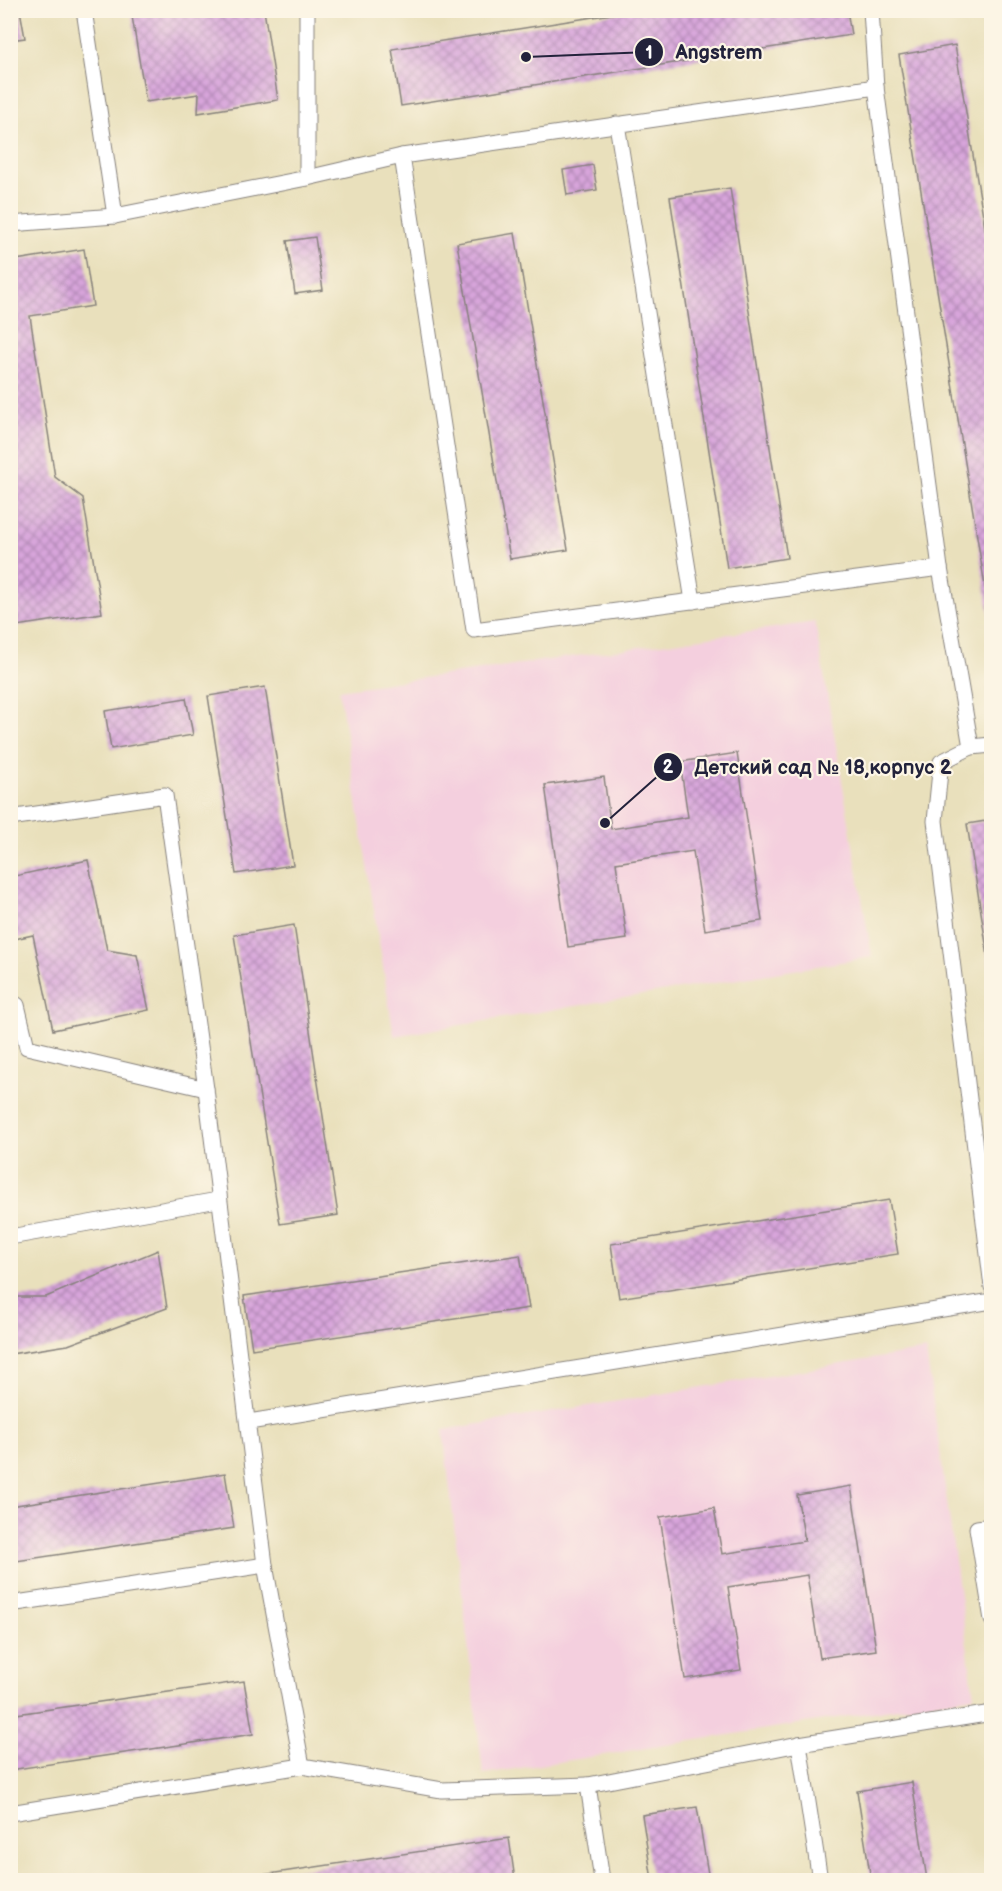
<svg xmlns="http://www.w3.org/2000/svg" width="1002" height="1891" font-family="'Balsamiq Sans',sans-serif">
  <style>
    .built { fill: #f4cfde }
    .building { fill: url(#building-cross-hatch) }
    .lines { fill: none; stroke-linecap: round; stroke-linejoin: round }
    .lane-casing { stroke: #86817c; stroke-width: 17 }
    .lane { stroke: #fff; stroke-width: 15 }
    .leader { fill: none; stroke: #22223b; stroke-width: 2 }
    .callout-dot { fill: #22223b; stroke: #fcf5e5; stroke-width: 2 }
    .mark-label { font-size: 18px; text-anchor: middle; font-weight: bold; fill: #fff }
    .callout-label { font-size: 20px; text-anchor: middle; font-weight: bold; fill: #22223b; stroke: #fcf5e5; stroke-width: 4.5; stroke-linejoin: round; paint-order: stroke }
  </style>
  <defs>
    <pattern id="building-cross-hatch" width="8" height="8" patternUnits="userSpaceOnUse" patternTransform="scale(1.5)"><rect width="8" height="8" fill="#d8a5db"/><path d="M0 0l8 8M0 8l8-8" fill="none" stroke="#af86b3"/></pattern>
  </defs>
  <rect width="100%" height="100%" fill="#fcf5e5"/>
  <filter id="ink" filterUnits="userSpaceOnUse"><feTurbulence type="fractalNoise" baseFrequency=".0167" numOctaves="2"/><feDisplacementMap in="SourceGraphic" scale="12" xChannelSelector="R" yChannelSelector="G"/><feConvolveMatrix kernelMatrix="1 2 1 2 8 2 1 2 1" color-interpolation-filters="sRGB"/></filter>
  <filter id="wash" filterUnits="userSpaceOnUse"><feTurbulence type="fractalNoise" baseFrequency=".008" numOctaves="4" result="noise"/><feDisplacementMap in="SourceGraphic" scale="24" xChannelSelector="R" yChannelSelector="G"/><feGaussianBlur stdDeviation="1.35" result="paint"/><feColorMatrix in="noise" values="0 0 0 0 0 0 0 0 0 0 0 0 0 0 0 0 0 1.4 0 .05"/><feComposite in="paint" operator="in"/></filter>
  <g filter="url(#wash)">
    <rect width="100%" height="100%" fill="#e9e0bc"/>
    <!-- built -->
    <g class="built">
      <path d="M815 622 872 957 394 1036 339 690Z"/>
      <path d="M926 1350 974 1696 483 1774 443 1430Z"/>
    </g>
    <g id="blocks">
      <!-- building -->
      <g class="building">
        <path d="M10 10H20L25 38 10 40Z"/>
        <path d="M131 10H264L278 100 198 113 199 94 146 102Z"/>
        <path d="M637 10H847L851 35 401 106 392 49Z"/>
        <path d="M955 45 992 271 990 617 899 55Z"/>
        <path d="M593 165 597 190 567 195 563 170Z"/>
        <path d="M730 188 787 558 727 568 670 197Z"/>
        <path d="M515 233 568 550 510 559 457 243Z"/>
        <path d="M315 237 323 290 295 294 287 241Z"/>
        <path d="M84 249 93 306 30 316 55 477 83 498 102 613 10 627V261Z"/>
        <path d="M265 687 293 865 236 874 208 696Z"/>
        <path d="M186 698 193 735 111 749 105 711Z"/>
        <path d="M737 753 762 921 705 930 693 851 616 863 627 939 568 947 545 785 604 777 611 829 688 817 680 762Z"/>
        <path d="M992 820V969H990L967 824Z"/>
        <path d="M88 860 107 950 137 955 149 1010 53 1030 33 935 10 940V877Z"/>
        <path d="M294 925 338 1215 280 1224 234 935Z"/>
        <path d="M889 1200 898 1254 619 1298 611 1244Z"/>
        <path d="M158 1250 167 1308 68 1345 10 1354V1297H46Z"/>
        <path d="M520 1255 529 1308 252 1349 244 1296Z"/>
        <path d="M225 1473 234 1528 10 1562V1506Z"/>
        <path d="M851 1486 876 1650 820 1658 807 1575 728 1587 741 1670 685 1679 660 1517 714 1508 722 1554 805 1541 797 1495Z"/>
        <path d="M244 1681 253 1734 10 1770V1715Z"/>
        <path d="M912 1782 927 1880H871L857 1791Z"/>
        <path d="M697 1807 709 1880H652L642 1815Z"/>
        <path d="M509 1838 515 1880H236V1879Z"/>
      </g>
    </g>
  </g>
  <g filter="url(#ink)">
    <use href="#blocks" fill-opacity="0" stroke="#86817c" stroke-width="1.5"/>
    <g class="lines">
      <defs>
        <g id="lane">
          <path d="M84 10 115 216"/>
          <path d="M307 10V178L402 156 474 630 940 568"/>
          <path d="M871 10 876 87 940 568 971 747 941 762 935 821 992 1287"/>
          <path d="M617 124 693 601"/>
          <path d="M402 156 876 87"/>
          <path d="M10 224 115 216 307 178"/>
          <path d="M971 747 992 745"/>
          <path d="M10 818 165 795 206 1089 265 1565 302 1766 442 1790 588 1785 602 1880"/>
          <path d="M10 1006 17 1005 27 1047 206 1089"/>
          <path d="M10 1237 218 1200"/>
          <path d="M249 1422 992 1301"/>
          <path d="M992 1526 977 1528 992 1620"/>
          <path d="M10 1604 265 1565"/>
          <path d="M799 1744 820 1880"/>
          <path d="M588 1785 799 1744 992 1713"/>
          <path d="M10 1813 302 1766"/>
        </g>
      </defs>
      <!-- lane casing -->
      <use href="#lane" class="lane-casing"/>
      <!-- lane -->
      <use href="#lane" class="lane"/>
    </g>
  </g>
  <!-- callouts -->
  <path class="leader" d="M526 57L649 52M605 823L668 767"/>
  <g class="callout-dot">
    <circle cx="526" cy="57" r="6"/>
    <circle cx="605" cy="823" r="6"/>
    <circle cx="649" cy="52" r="15"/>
    <circle cx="668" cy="767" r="15"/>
  </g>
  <g class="mark-label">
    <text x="649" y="59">1</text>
    <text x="668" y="773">2</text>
  </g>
  <g class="callout-label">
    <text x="719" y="59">Angstrem</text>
    <text x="823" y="774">Детский сад № 18,корпус 2</text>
  </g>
  <!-- margin -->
  <rect width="1002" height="1891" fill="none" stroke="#fcf5e5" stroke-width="36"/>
</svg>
